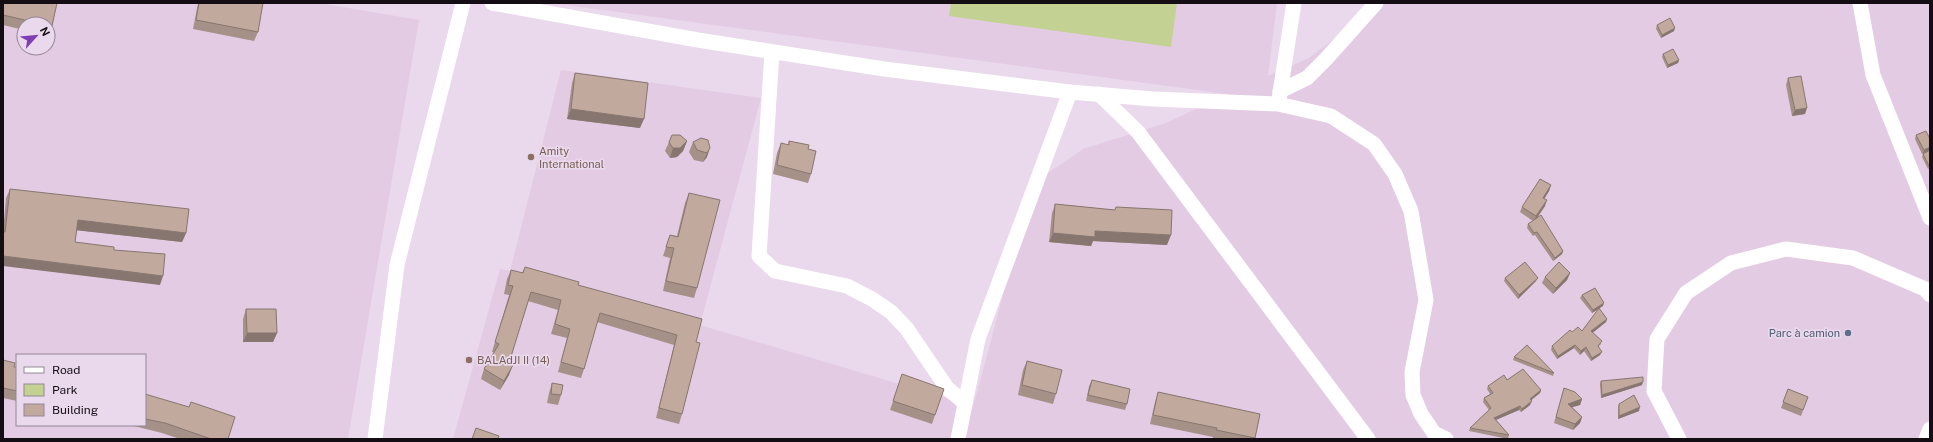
<svg xmlns="http://www.w3.org/2000/svg" width="1933" height="442" font-family="'Public Sans',sans-serif">
  <style>
    .built { fill: #e3cbe4; fill-rule: evenodd }
    .green { fill: #c3d292 }
    .lines { fill: none; stroke-linecap: round; stroke-linejoin: round }
    .minor { stroke: #fff; stroke-width: 15 }
    .wall { fill: #a69188 }
    .shaded-wall { fill: #87766f }
    .building { fill: #c1a99e; stroke: #87766f }
    .education-dot { fill: #8d6e63; stroke: #ead8ec; stroke-width: 1.5 }
    .service-dot { fill: #5c6f8a; stroke: #ead8ec; stroke-width: 1.5 }
    .labels { text-anchor: middle; stroke-width: 3.5; stroke-linejoin: round; paint-order: stroke }
    .education-label { font-size: 11px; fill: #785e54; stroke: #ead8ec; text-anchor: start }
    .service-label { font-size: 11px; fill: #4e5e75; stroke: #ead8ec; text-anchor: end }
  </style>
  <rect width="100%" height="100%" fill="#ead8ec"/>
  <!-- built -->
  <g class="built">
    <path d="M3 3H319L419 20 348 439H3ZM24 24H48V48H24ZM17 355H145V425H17Z"/>
    <path d="M551 3H1277L1268 76 1309 58 1380 3H1930V439H963L980 382 1032 184 1083 149 1166 123 1227 94Z"/>
    <path d="M561 70 761 98 700 325 960 402 950 439H453L500 269 510 271Z"/>
  </g>
  <!-- green -->
  <path class="green" d="M951 3H1177L1171 47 949 16Z"/>
  <g class="lines">
    <!-- minor -->
    <g class="minor">
      <path d="M492 3 698 40 884 69 1070 92 1153 99 1278 104 1331 116 1374 144 1395 174 1411 211 1426 300 1412 372 1413 395 1421 414 1434 433 1446 439"/>
      <path d="M1860 3 1873 75 1930 218"/>
      <path d="M772 52 759 256 775 271 847 286 872 299 891 312 907 329 947 388 965 403"/>
      <path d="M1280 91 1307 78 1326 59 1376 3"/>
      <path d="M1099 94 1138 132 1368 439"/>
      <path d="M1279 99 1294 3"/>
      <path d="M375 439 397 265 463 3"/>
      <path d="M958 439 978 339 1070 92"/>
      <path d="M1679 439 1654 391 1657 339 1686 293 1731 263 1786 249 1853 258 1925 289 1930 295"/>
      <path d="M1926 439 1930 429"/>
    </g>
  </g>
  <!-- wall -->
  <g class="wall">
    <path d="M3 3H57L52 26 49 36 48 35V24H24V30L3 25Z"/>
    <path d="M198 3H263L258 32 254 41 193 29Z"/>
    <path d="M1657 25 1674 31 1661 38 1656 29Z"/>
    <path d="M1663 54 1679 60 1678 63 1667 68 1662 57Z"/>
    <path d="M575 73 640 128 567 119 572 83Z"/>
    <path d="M1788 78 1805 114 1792 116 1786 85Z"/>
    <path d="M1916 135 1930 139 1922 154 1915 139Z"/>
    <path d="M708 140 707 157 703 162 694 160 689 152 693 142Z"/>
    <path d="M687 141 683 151 677 157 670 158 665 151 669 142Z"/>
    <path d="M789 141 808 149 811 174 808 183 773 174 777 153 781 143 788 145Z"/>
    <path d="M1930 150V168L1928 169 1922 157 1923 154Z"/>
    <path d="M1551 185 1549 191 1544 199 1545 206 1536 219 1563 251 1562 254 1553 261 1535 235 1533 236 1527 228 1528 224 1533 221 1520 212 1522 207Z"/>
    <path d="M10 189 186 233 182 242 77 230 75 242 114 250 160 285 3 232 6 198Z"/>
    <path d="M689 193 697 288 694 298 663 291 670 258 663 256 670 235 677 236 685 203Z"/>
    <path d="M1055 204 1115 210 1116 207 1167 245 1093 241 1091 246 1049 242 1052 213Z"/>
    <path d="M525 267 578 285 696 342 682 414 679 424 656 418 674 345 597 322 584 369 581 378 558 372 567 338 551 334 558 310 528 301 509 363V375L500 390 481 379 484 369 494 352H492L509 295 504 294 507 279 511 270 522 273Z"/>
    <path d="M1570 273 1567 280 1553 294 1542 283 1545 277Z"/>
    <path d="M1505 278 1536 281 1518 299 1504 281Z"/>
    <path d="M1582 295 1603 306 1599 308 1607 319 1606 322 1592 333 1601 344 1598 347 1600 355 1591 361 1584 351 1580 355 1574 348 1557 359 1551 350 1552 346 1572 332 1582 331 1599 309 1592 313 1580 298Z"/>
    <path d="M246 309 277 333 273 342H243V319Z"/>
    <path d="M1514 357 1554 373 1553 376 1513 360Z"/>
    <path d="M3 360 14 367H17V401L3 398Z"/>
    <path d="M1027 361 1056 394 1053 404 1018 395 1023 370Z"/>
    <path d="M1092 380 1127 404 1125 410 1086 401 1089 386Z"/>
    <path d="M1507 380 1541 390 1540 393 1531 400 1530 405 1521 412 1519 410 1496 420 1509 435 1508 439 1469 431 1470 428 1489 410 1483 402 1484 398 1490 394 1487 389 1488 386Z"/>
    <path d="M1601 381 1642 385 1601 398 1600 384Z"/>
    <path d="M552 383 561 395 558 405 547 403 549 393Z"/>
    <path d="M899 384 935 415 932 424 890 410Z"/>
    <path d="M1564 388 1582 399 1580 405 1572 407 1582 417 1580 423 1573 430 1554 423Z"/>
    <path d="M1788 389 1808 397 1801 416 1781 408Z"/>
    <path d="M1158 392 1260 414 1255 439H1213V437L1150 424 1155 402Z"/>
    <path d="M145 394 228 439H180L162 433 130 425H145Z"/>
    <path d="M1619 404 1639 411 1618 419V407Z"/>
  </g>
  <!-- shaded-wall -->
  <g class="shaded-wall">
    <path d="M1675 28 1674 31 1661 38 1662 35Z"/>
    <path d="M1679 60 1678 63 1667 68 1668 65Z"/>
    <path d="M1807 108 1805 114 1792 116 1795 110Z"/>
    <path d="M571 109 644 119 640 128 567 119Z"/>
    <path d="M687 141 683 151 677 157 670 158 673 148Z"/>
    <path d="M1930 147V150L1922 154 1924 150Z"/>
    <path d="M710 148 707 157 703 162 707 153Z"/>
    <path d="M1551 185 1549 191 1541 204 1543 198Z"/>
    <path d="M1547 200 1545 206 1534 222 1536 216Z"/>
    <path d="M78 220 186 233 182 242 74 230Z"/>
    <path d="M1095 231 1171 235 1167 245 1093 241 1091 246 1049 242 1053 233Z"/>
    <path d="M1563 251 1562 254 1553 261 1555 258Z"/>
    <path d="M3 256 163 276 160 285 3 266Z"/>
    <path d="M1570 273 1567 280 1553 294 1556 288Z"/>
    <path d="M1538 278 1536 281 1518 299 1519 295Z"/>
    <path d="M1604 303 1603 306 1592 313 1593 310Z"/>
    <path d="M1607 319 1606 322 1590 335 1591 331Z"/>
    <path d="M247 333H277L273 342H243Z"/>
    <path d="M1575 345 1574 348 1557 359 1558 356Z"/>
    <path d="M1586 347 1584 351 1580 355 1581 351Z"/>
    <path d="M1602 352 1600 355 1591 361 1592 358Z"/>
    <path d="M513 365 509 375 500 390 504 381Z"/>
    <path d="M1643 382 1642 385 1601 398 1602 395Z"/>
    <path d="M1541 390 1540 393 1529 402 1530 399Z"/>
    <path d="M1582 399 1580 405 1566 409 1568 404Z"/>
    <path d="M1532 401 1530 405 1521 412 1522 409Z"/>
    <path d="M1520 406 1519 410 1493 421 1494 418Z"/>
    <path d="M1640 407 1639 411 1618 419 1619 416Z"/>
    <path d="M1582 417 1580 423 1573 430 1575 424Z"/>
  </g>
  <!-- building -->
  <g class="building">
    <path d="M3 3H57L52 26 48 25V24H42L3 15Z"/>
    <path d="M199 3H263L258 32 196 20Z"/>
    <path d="M1670 18 1675 28 1662 35 1657 25Z"/>
    <path d="M1673 49 1679 60 1668 65 1663 54Z"/>
    <path d="M575 73 648 83 644 119 571 109Z"/>
    <path d="M1801 76 1807 108 1795 110 1788 78Z"/>
    <path d="M1926 131 1930 139V147L1924 150 1916 135Z"/>
    <path d="M672 135H680L687 141 680 148H673L669 142Z"/>
    <path d="M701 138 708 140 710 148 707 153 697 150 693 142Z"/>
    <path d="M789 141 809 145 808 149 816 151 811 174 777 165 781 143 789 145Z"/>
    <path d="M1930 150V166H1929L1923 154Z"/>
    <path d="M1540 179 1551 185 1543 198 1547 200 1536 216 1522 207Z"/>
    <path d="M10 189 189 209 186 233 78 220 75 242 114 247V250L165 254 163 276 3 256V232H5Z"/>
    <path d="M689 193 720 200 697 288 666 281 674 248 666 247 670 235 678 237Z"/>
    <path d="M1055 204 1115 210 1116 207 1172 210 1171 235 1095 231V237L1053 233Z"/>
    <path d="M1541 215 1563 251 1555 258 1537 232 1534 233 1528 224Z"/>
    <path d="M1525 262 1538 278 1519 295 1505 278Z"/>
    <path d="M1559 262 1570 273 1556 288 1545 277Z"/>
    <path d="M525 267 579 282 578 285 702 319 696 342 700 343 682 414 659 408 677 335 600 313 584 369 561 362 570 329 555 324 561 300 531 292 509 363 513 365 504 381 484 369 499 344 495 342 513 286 508 285 511 270 523 273Z"/>
    <path d="M1595 288 1604 303 1593 310 1582 295Z"/>
    <path d="M1599 308 1607 319 1591 331 1602 341 1598 346 1602 352 1592 358 1586 347 1581 351 1575 345 1558 356 1552 346 1570 330 1572 332 1578 327 1582 331Z"/>
    <path d="M246 309H276L277 333H247Z"/>
    <path d="M1527 345 1554 373 1514 357Z"/>
    <path d="M3 360 15 363 14 367H17V391L3 388Z"/>
    <path d="M1027 361 1062 370 1056 394 1022 385Z"/>
    <path d="M1523 369 1541 390 1530 399 1532 401 1522 409 1520 406 1494 418 1509 435 1470 428 1491 408 1484 398 1493 393 1488 386 1504 375 1507 380Z"/>
    <path d="M902 374 944 389 935 415 893 401Z"/>
    <path d="M1643 377V382L1602 395 1601 381Z"/>
    <path d="M1092 380 1130 389 1127 404 1088 395Z"/>
    <path d="M552 383 563 385 561 395 551 394Z"/>
    <path d="M1564 388 1575 392 1582 399 1568 404 1582 417 1575 424 1556 417Z"/>
    <path d="M1788 389 1808 397 1803 410 1783 402Z"/>
    <path d="M1158 392 1260 414 1255 438 1216 430 1217 428 1153 415Z"/>
    <path d="M145 394 189 407 191 402 235 417 228 439H211L165 423 145 419Z"/>
    <path d="M1634 395 1640 407 1619 416V404Z"/>
    <path d="M476 428 499 436 498 439H472Z"/>
  </g>
  <!-- markers -->
  <g class="education-dot">
    <circle cx="531" cy="157" r="4"/>
    <circle cx="469" cy="360" r="4"/>
  </g>
  <circle class="service-dot" cx="1848" cy="333" r="4"/>
  <g class="labels">
    <!-- education labels -->
    <g class="education-label">
      <text x="539" y="155">Amity<tspan x="539" dy="13">International</tspan></text>
      <text x="477" y="364">BALAdJI II (14)</text>
    </g>
    <!-- service labels -->
    <g class="service-label">
      <text x="1840" y="337">Parc à camion</text>
    </g>
  </g>
  <!-- border -->
  <rect width="1933" height="442" fill="none" stroke="#140e14" stroke-width="8"/>
  <!-- legend -->
  <rect x="16" y="354" width="130" height="72" fill="#ead8ec" stroke="#948796"/>
  <rect x="24" y="367" width="20" height="6" fill="#ffffff" stroke="#948796"/>
  <text x="52" y="374" font-size="12" fill="#140e14">Road</text>
  <rect x="24" y="384" width="20" height="12" fill="#c3d292" stroke="#948796"/>
  <text x="52" y="394" font-size="12" fill="#140e14">Park</text>
  <rect x="24" y="404" width="20" height="12" fill="#c1a99e" stroke="#948796"/>
  <text x="52" y="414" font-size="12" fill="#140e14">Building</text>
  <!-- north arrow -->
  <g transform="translate(36 36) rotate(63)"><circle r="19" fill="#ead8ec" stroke="#948796"/>
  <path d="M0-3L7 15L0 10L-7 15Z" fill="#7f3eb3"/>
  <text y="-6" font-size="11" font-weight="bold" text-anchor="middle" fill="#140e14">N</text>
  </g>
</svg>
